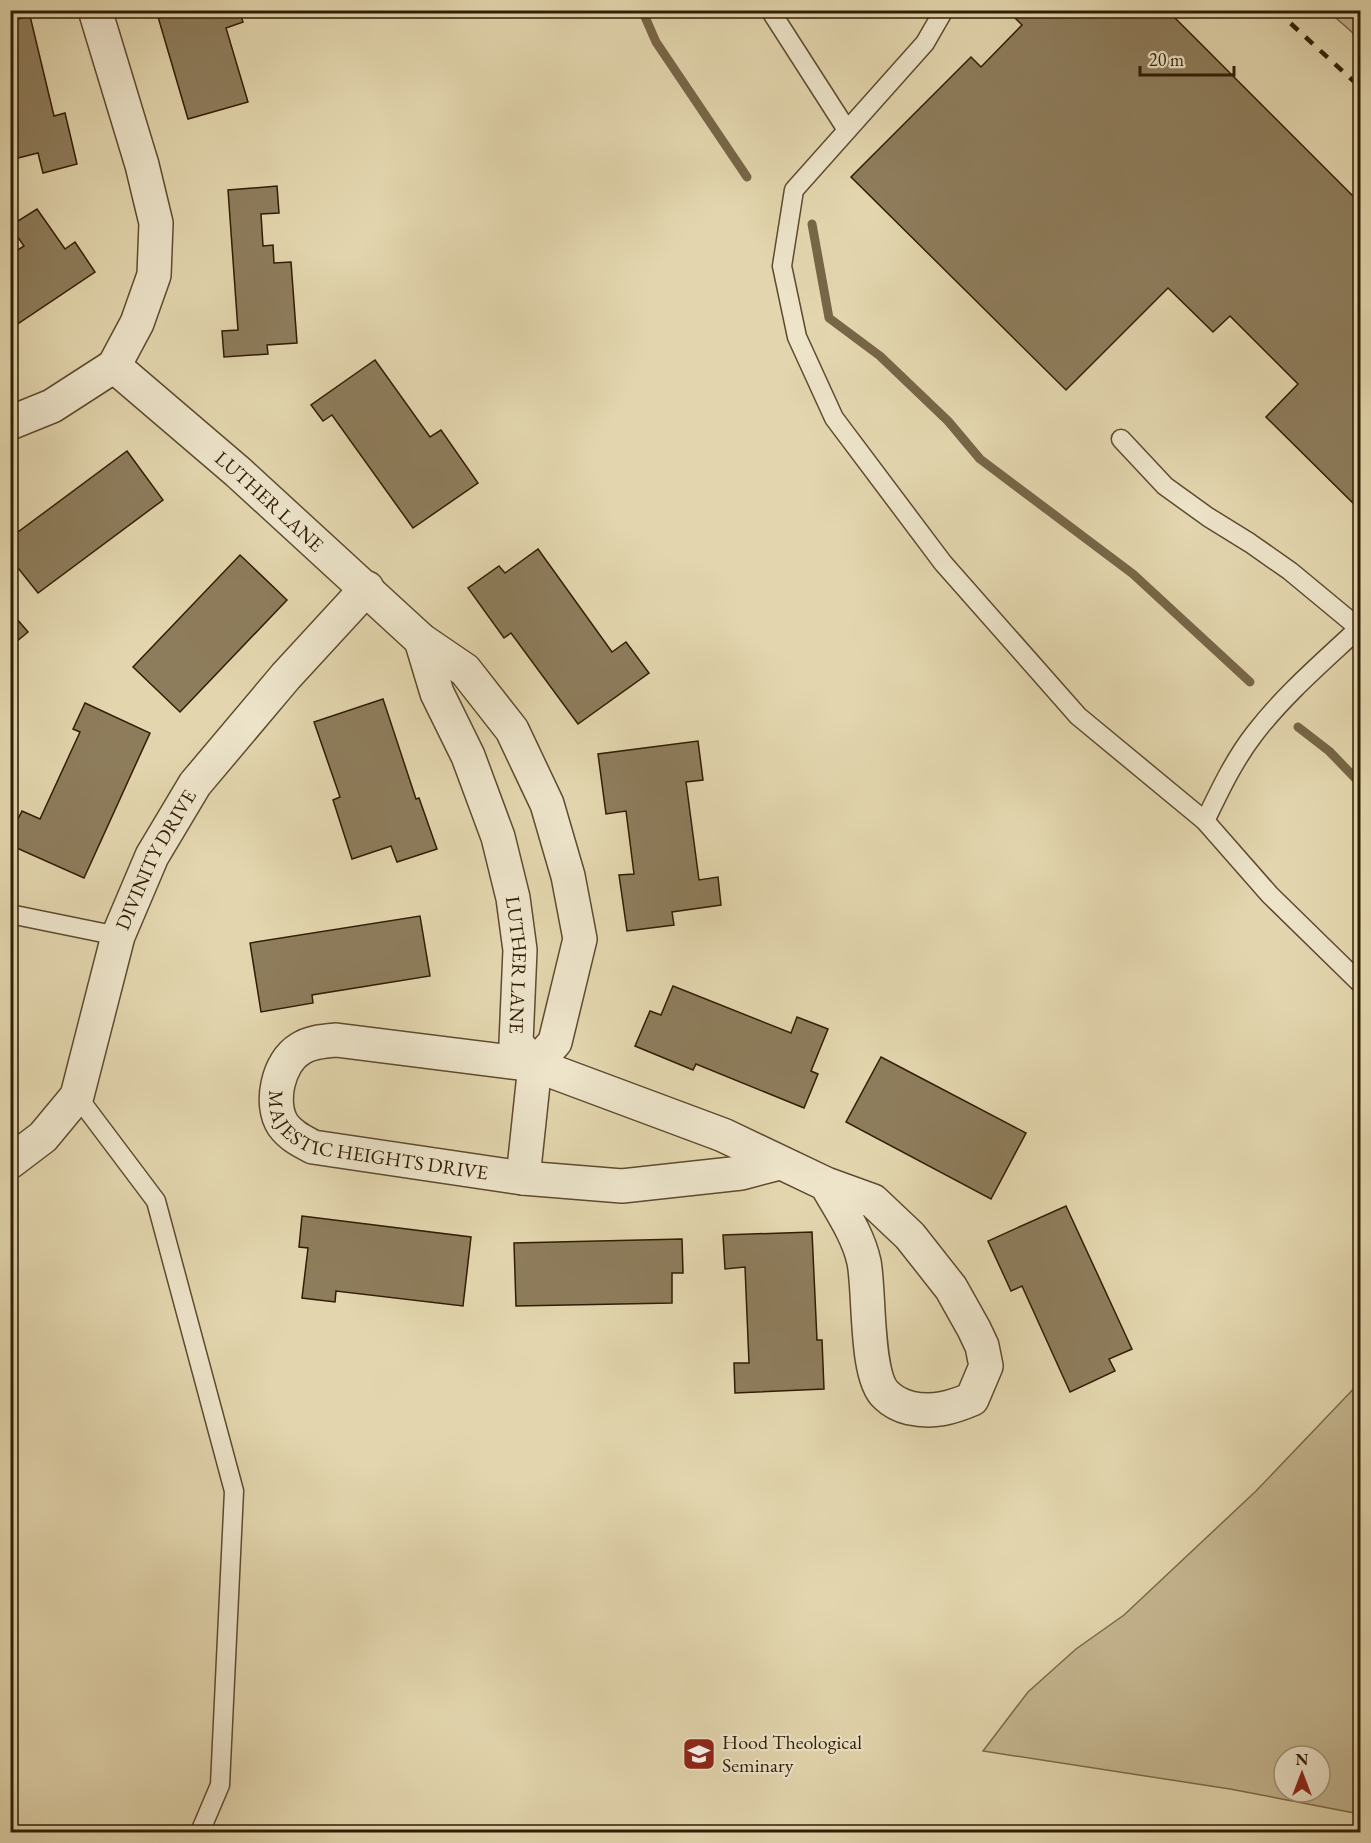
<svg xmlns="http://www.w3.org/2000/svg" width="1371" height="1843" font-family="'EB Garamond',serif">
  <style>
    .green { fill: #c5b791; stroke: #7b6a4a; stroke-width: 1.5; fill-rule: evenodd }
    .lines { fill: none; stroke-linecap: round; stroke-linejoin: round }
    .stream { stroke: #776647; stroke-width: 9 }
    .building { fill: #8e7d5c; stroke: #311d03; stroke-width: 1.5 }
    .service-casing { stroke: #5e4b2e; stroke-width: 21 }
    .minor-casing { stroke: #5e4b2e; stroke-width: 36 }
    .service { stroke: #ede4ca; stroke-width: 18 }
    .minor { stroke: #ede4ca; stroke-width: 33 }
    .rail { stroke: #311d03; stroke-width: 4.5; stroke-dasharray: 10 10; stroke-linecap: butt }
    .labels { text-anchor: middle; stroke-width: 4.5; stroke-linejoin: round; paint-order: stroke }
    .street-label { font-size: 20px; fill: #311d03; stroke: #ede4ca }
    .poi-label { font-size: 20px; fill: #311d03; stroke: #ede4ca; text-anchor: start }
  </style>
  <rect width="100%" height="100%" fill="#e3d6ae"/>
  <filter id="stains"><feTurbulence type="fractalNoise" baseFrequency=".00333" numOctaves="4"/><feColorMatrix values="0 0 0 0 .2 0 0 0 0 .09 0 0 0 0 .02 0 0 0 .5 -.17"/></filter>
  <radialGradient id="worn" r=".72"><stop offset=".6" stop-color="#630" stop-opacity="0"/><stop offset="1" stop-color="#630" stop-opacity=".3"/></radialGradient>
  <!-- green -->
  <g class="green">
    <path d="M1328 11H1360V39Z"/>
    <path d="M1360 1382V1814L1230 1789 983 1751 1028 1692 1076 1649 1124 1615 1256 1491ZM1284 1756H1320V1792H1284Z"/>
  </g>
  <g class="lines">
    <!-- stream -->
    <g class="stream">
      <path d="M642 10 656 42 747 177"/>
      <path d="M812 224 829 318 880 356 948 421 980 459 1133 574 1250 682"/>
      <path d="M1298 727 1329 751 1360 783"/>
    </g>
  </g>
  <!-- building -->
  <g class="building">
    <path d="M156 10H239L243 22 226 28 248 102 188 119Z"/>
    <path d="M1007 10H1167L1360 203V510L1266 417 1298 384 1230 316 1213 332 1168 288 1066 390 851 177 971 57 981 67 1022 25Z"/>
    <path d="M30 16 54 116 65 113 77 164 43 173 38 153 10 160V21Z"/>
    <path d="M277 186 279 213 261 214 263 246 273 245 274 263 291 262 297 343 267 345 268 354 224 357 222 331 238 330 228 190Z"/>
    <path d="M37 209 65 249 75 242 95 272 10 329V255L24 246 10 226Z"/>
    <path d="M375 360 430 437 441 430 478 483 413 528 332 415 323 421 311 405Z"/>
    <path d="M127 451 163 500 38 593 10 558V538Z"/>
    <path d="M538 549 612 652 626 642 649 673 578 724 511 633 504 638 468 588 499 566 505 573Z"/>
    <path d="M240 555 287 600 180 712 133 667Z"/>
    <path d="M10 611 28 632 10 647Z"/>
    <path d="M383 699 416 799 419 798 437 849 397 862 391 846 352 859 333 800 340 797 314 722Z"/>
    <path d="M85 703 150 733 84 878 10 845V835L22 811 40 819 80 732 73 729Z"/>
    <path d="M698 741 703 780 686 782 699 880 718 877 721 905 672 912 674 925 627 931 619 875 634 874 626 811 606 814 598 754Z"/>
    <path d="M420 916 430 976 312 995 313 1003 261 1012 250 943Z"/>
    <path d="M673 986 791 1033 797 1017 828 1029 811 1071 818 1074 804 1108 696 1064 693 1070 635 1046 650 1011 661 1015Z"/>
    <path d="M881 1057 1026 1133 991 1199 846 1122Z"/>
    <path d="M1066 1206 1132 1349 1109 1359 1115 1371 1070 1392 1022 1286 1011 1291 988 1241Z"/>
    <path d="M302 1216 471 1237 463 1306 336 1291 335 1302 302 1298 308 1248 299 1247Z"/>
    <path d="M812 1232 817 1340H822L824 1389 735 1393 734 1363H749L745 1267 725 1269 723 1235Z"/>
    <path d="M682 1239 683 1273H672V1303L516 1306 514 1243Z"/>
  </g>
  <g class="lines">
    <defs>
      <g id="service">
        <path d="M770 10 847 130"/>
        <path d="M944 10 925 43 794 190 782 266 797 337 834 418 943 563 1078 716 1205 821 1270 895 1360 983"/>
        <path d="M1121 439 1165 486 1208 517 1250 543 1290 571 1360 629"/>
        <path d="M1205 821C1220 790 1234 760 1255 733 1285 694 1324 661 1359 628"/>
        <path d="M10 914 118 936"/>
        <path d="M77 1096 156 1201 234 1491 220 1785 200 1832"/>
      </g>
      <g id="minor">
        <path id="s1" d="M114 366 238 472 421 640 465 670 512 730 547 804 568 876 580 939 555 1042 535 1065"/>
        <path d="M10 423 52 406 114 366 137 323 154 275 156 223 142 165 95 10"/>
        <path id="s2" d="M421 640 437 693 468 756 498 837 513 898 520 950 516 1043 535 1065"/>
        <path id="s3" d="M535 1065 336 1040C324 1041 310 1042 300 1049 278 1062 269 1104 283 1125 291 1136 302 1141 313 1147L523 1178 622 1186 741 1173 779 1163"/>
        <path id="s4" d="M10 1162 43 1137 77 1096 118 936 152 856 195 784 286 676 367 588"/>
        <path d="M523 1178 535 1065 723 1135 826 1184 873 1201 910 1236 951 1288 974 1329 982 1346 986 1366 972 1399C951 1408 933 1413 910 1408 902 1406 893 1402 886 1395 865 1376 870 1293 864 1262 858 1234 840 1209 826 1184"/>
      </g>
    </defs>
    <!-- service casing -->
    <use href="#service" class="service-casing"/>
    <!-- minor casing -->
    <use href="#minor" class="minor-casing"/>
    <!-- service -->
    <use href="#service" class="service"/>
    <!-- minor -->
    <use href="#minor" class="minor"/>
    <!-- rail -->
    <path class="rail" d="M1276 10 1360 87"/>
  </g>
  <!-- icons -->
  <defs>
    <symbol id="university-square" viewBox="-11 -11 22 22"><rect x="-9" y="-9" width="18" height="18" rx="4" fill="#8f2418" stroke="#ede4ca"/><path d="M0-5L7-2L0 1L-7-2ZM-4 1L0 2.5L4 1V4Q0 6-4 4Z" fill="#fff"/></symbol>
  </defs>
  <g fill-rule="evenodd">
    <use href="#university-square" x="680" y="1735" width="38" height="38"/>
  </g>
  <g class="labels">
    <!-- street labels -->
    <g class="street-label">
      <text dy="7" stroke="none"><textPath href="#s1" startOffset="206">LUTHER LANE</textPath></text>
      <text dy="7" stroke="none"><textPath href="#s4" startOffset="345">DIVINITY DRIVE</textPath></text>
      <text dy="7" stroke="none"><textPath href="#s2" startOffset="342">LUTHER LANE</textPath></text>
      <text dy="7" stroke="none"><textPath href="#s3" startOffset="412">MAJESTIC HEIGHTS DRIVE</textPath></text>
    </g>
    <!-- poi labels -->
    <g class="poi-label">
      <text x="722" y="1749">Hood Theological<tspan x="722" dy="23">Seminary</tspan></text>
    </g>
  </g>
  <!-- margin -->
  <rect width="1371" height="1843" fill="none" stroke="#e3d6ae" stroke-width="36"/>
  <rect x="12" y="12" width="1347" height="1819" fill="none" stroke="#311d03" stroke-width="3"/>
  <rect x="18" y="18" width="1335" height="1807" fill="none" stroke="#311d03" stroke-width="1.5"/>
  <!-- north arrow -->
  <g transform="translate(1302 1774)"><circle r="28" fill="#ede4ca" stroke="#a2947a" stroke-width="1.5"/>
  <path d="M0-4.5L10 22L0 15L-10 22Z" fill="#8f2418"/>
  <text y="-9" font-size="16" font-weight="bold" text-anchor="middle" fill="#311d03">N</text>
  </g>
  <!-- scale -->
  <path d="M1140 66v9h94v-9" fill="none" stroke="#311d03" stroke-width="3"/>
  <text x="1149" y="66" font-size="18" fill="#311d03" stroke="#ede4ca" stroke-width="4.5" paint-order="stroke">20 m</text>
  <rect width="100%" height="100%" filter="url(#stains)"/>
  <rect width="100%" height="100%" fill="url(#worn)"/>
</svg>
